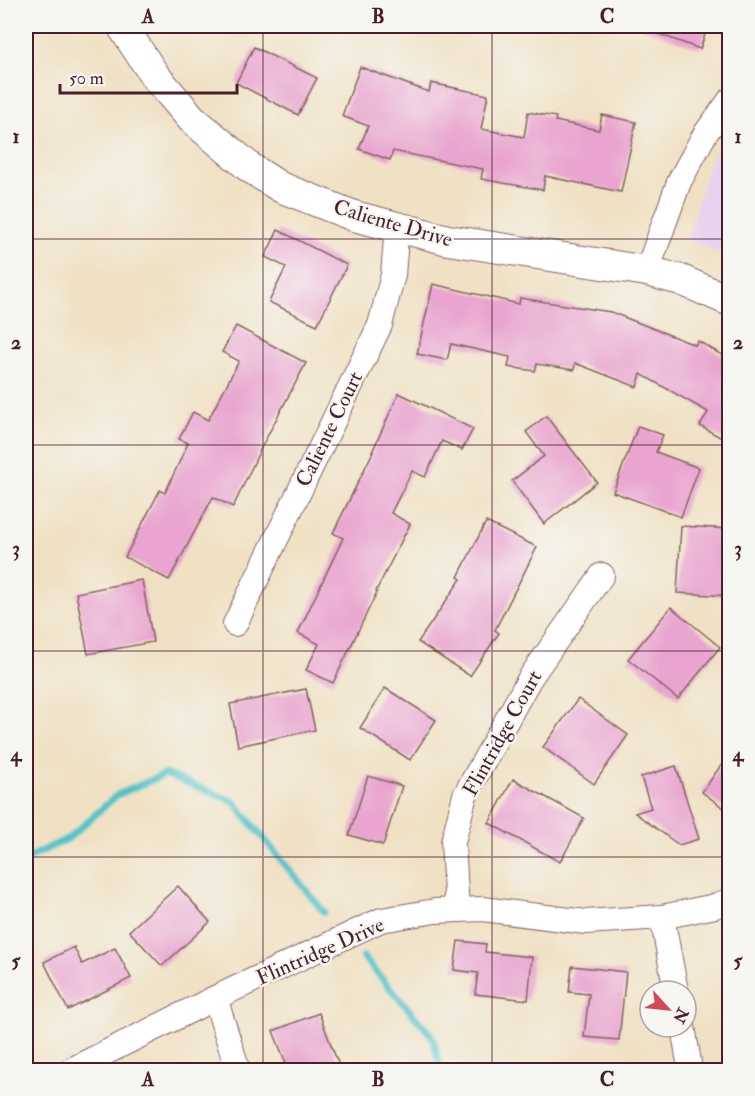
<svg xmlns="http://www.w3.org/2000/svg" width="755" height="1096" font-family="'IM FELL Double Pica',serif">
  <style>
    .built { fill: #e7d2ef }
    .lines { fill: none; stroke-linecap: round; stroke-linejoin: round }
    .stream { stroke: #55c3c9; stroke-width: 7 }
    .building { fill: #e9a4cf }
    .minor-casing { stroke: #846361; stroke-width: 26 }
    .tertiary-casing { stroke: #846361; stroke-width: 32 }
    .minor { stroke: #fff; stroke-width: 24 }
    .tertiary { stroke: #fff; stroke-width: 30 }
    .grid { fill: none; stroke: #4a1f2b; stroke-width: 1.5; stroke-opacity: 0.55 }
    .labels { text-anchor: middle; stroke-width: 5; stroke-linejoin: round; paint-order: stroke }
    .street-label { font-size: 21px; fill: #4a1f2b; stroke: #f6f6f2 }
    .neatline { fill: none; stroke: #4a1f2b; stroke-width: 2 }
    .grid-label { font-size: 20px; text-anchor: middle; font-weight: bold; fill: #4a1f2b }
  </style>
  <rect width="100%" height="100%" fill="#f6f6f2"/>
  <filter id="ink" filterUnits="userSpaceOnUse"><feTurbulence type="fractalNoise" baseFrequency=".0167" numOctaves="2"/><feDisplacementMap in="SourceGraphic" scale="12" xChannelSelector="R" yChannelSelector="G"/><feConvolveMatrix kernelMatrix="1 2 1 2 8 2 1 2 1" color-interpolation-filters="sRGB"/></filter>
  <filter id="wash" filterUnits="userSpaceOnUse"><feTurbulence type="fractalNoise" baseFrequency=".008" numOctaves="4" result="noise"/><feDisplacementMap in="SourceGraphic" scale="24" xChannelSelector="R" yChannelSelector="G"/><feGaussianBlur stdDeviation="1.35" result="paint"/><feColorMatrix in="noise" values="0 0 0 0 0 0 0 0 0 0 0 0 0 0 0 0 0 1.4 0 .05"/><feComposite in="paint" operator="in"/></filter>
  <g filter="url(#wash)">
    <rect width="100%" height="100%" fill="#f0e1c4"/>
    <!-- built -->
    <path class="built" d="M729 134V258L687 239 710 160Z"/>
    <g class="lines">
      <!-- stream -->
      <g class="stream">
        <path d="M26 859 69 838 117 795 165 774 233 801 324 912"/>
        <path d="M363 957 432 1036 441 1070"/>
      </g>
    </g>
    <g id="blocks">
      <!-- building -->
      <g class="building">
        <path d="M642 26H708L700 49 642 28Z"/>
        <path d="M254 47 317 78 298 115 236 83Z"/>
        <path d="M360 67 429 92 431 83 488 95 481 129 524 137 528 112 556 117 555 121 599 130 602 115 636 122 621 192 545 176 543 190 481 179 483 169 393 151 390 160 359 149 368 126 342 116Z"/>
        <path d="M278 230 347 265 317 325 269 302 286 267 265 257Z"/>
        <path d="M433 284 519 304 520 298 611 312 695 345 698 341 729 359V442L700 426 708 412 641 374 637 387 575 363 574 370 537 364 535 371 508 367 510 357 451 344 447 360 417 354Z"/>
        <path d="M236 326 306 363 262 446 233 507 213 497 169 580 125 557 160 490 165 493 188 443 179 439 193 412 208 420 239 361 222 352Z"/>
        <path d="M399 393 473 429 462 450 442 441 425 477 412 471 391 513 410 524 376 591 377 592 333 683 306 670 319 644 298 633 343 538 333 533 373 452H372Z"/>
        <path d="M546 416 597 482 544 524 512 481 544 456 526 432Z"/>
        <path d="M638 426 663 435 656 452 699 468 681 517 613 492Z"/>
        <path d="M486 522 537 547 495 630 499 633 470 676 418 642 461 579 458 577Z"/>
        <path d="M681 526 729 529V596L677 593Z"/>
        <path d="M142 580 153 642 88 654 76 593Z"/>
        <path d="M671 607 720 647 678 699 628 659Z"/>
        <path d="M385 688 436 720 410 760 360 728Z"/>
        <path d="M306 689 315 730 238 746 230 704Z"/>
        <path d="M578 699 628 735 594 784 543 747Z"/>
        <path d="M729 754V812L702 792Z"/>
        <path d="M676 766 699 839 679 845 635 813 651 808 641 777Z"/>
        <path d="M368 776 402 786 383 845 349 835Z"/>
        <path d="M513 779 584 818 560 862 489 823Z"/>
        <path d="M178 886 210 922 162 966 129 931Z"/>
        <path d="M458 941 486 944 485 952 532 957 528 1000 475 994 478 973 454 970Z"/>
        <path d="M74 947 82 964 115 948 131 978 68 1010 44 962Z"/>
        <path d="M572 966 626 972 619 1040 584 1037 589 994 569 992Z"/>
        <path d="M319 1013 341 1071H289L273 1031Z"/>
      </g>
    </g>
  </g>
  <g filter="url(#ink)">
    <use href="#blocks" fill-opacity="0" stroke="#846361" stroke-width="1.5"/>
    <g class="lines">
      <defs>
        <g id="minor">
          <path d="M647 271 679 182 705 134 730 100"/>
          <path d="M235 624 380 325 393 275 397 227"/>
          <path d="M457 910 453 842 465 795 530 678 602 575"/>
          <path d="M662 917 676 991"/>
          <path d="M215 998 238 1070"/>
          <path d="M683 1027 689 1062"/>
          <path d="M71 1070 215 998 381 920 435 911 483 909 586 922 662 917 715 906 730 900"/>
        </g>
        <path id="tertiary" d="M122 26 155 76 192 119 249 167 280 187 354 216 448 240 647 271 681 280 730 301"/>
      </defs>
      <!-- minor casing -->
      <use href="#minor" class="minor-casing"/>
      <!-- tertiary casing -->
      <use href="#tertiary" class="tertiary-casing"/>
      <!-- minor -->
      <use href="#minor" class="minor"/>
      <!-- tertiary -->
      <use href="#tertiary" class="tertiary"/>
    </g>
  </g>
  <!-- grid -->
  <path class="grid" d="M263 26V1070M492 26V1070M26 239H730M26 445H730M26 651H730M26 857H730"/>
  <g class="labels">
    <!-- street labels -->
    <g class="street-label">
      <text transform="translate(393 223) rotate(16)" y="7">Caliente Drive</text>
      <text transform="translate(329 429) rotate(-64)" y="7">Caliente Court</text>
      <text transform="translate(502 733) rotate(-61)" y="7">Flintridge Court</text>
      <text transform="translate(320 951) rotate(-24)" y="7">Flintridge Drive</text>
    </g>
  </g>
  <!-- margin -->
  <rect width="755" height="1096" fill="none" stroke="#f6f6f2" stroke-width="66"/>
  <!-- north arrow -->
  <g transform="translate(668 1009) rotate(117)"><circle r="28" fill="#f6f6f2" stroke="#b1a0a2" stroke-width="1.5"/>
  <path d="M0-4.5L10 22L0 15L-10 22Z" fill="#d1495b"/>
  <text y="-9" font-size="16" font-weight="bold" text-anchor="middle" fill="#4a1f2b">N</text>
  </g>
  <!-- scale -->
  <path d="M60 84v9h177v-9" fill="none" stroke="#4a1f2b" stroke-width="3"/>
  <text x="69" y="84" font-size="18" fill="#4a1f2b" stroke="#f6f6f2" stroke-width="4.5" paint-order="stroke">50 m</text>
  <rect x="33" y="33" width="689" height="1030" class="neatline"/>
  <g class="grid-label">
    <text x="148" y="23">A</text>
    <text x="378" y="23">B</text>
    <text x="607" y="23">C</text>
    <text x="16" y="143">1</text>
    <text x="738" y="143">1</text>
    <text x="16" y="349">2</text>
    <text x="738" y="349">2</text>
    <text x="16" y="555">3</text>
    <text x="738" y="555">3</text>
    <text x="16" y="761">4</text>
    <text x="738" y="761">4</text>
    <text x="16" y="967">5</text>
    <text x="738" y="967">5</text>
    <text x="148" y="1086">A</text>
    <text x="378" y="1086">B</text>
    <text x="607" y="1086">C</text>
  </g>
</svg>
